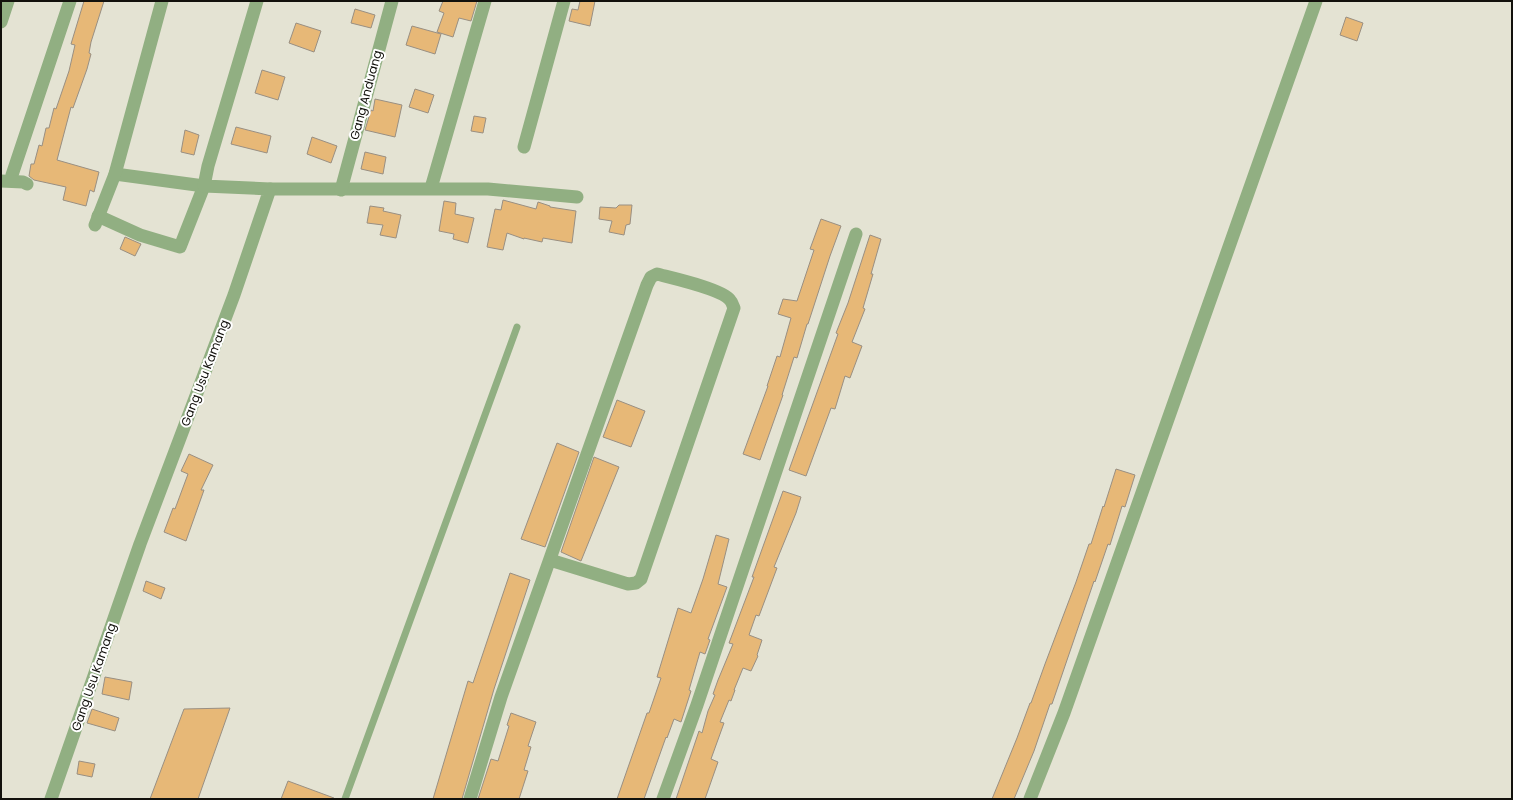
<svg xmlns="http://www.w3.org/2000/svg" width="1513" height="800" font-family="Poppins,sans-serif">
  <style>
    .building { fill: #e7b877; stroke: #998f82 }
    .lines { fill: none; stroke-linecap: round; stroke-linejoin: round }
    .lane { stroke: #91af82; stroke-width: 7 }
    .street { stroke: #91af82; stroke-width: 13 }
    .labels { text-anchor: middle; stroke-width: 4; stroke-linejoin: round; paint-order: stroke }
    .street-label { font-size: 12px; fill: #12110c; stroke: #fff }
  </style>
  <rect width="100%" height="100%" fill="#e4e3d3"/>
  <!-- building -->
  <g class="building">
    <path d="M84 1H104L91 42 89 53 91 54 87 69 73 108 71 107 57 160 99 172 94 192 90 190 86 206 63 200 66 187 34 180 29 176 31 164H34L39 145 42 146 46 128H49L54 108 56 109 69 71 75 45 71 44Z"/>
    <path d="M443 1H477L471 21 459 18 453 37 437 32 444 13 439 11Z"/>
    <path d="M580 1H595L590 26 569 21 572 9 578 10Z"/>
    <path d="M355 9 375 15 371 28 351 23Z"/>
    <path d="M1346 17 1363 23 1357 41 1340 35Z"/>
    <path d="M296 23 321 31 314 52 289 43Z"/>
    <path d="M412 26 441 34 435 54 406 45Z"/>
    <path d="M262 70 285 77 278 100 255 93Z"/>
    <path d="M415 89 434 95 428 113 409 107Z"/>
    <path d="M375 99 402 105 395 137 365 130 371 110 373 111Z"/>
    <path d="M474 116 486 118 483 133 471 131Z"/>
    <path d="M236 127 271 136 267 153 231 144Z"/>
    <path d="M185 130 199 135 194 155 181 152Z"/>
    <path d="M312 137 337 146 331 163 307 154Z"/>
    <path d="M365 152 386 157 383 174 361 169Z"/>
    <path d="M503 200 536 209 538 202 550 206V207L576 211 572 243 543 238 542 242 524 238V239L507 233 503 250 487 247 495 209 501 210Z"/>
    <path d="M444 201 456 203 455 214 474 218 468 243 453 239 454 234 439 231Z"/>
    <path d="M619 205H632L630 224 626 225 624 235 609 232 612 221 599 219 600 207 616 208Z"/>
    <path d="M370 206 384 208 383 211 401 215 396 238 380 235 383 225 367 223Z"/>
    <path d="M821 219 841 226 830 256 808 324H807L797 358 794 357 782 395H783L760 460 743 454 768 386H767L777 356 780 357 791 318 778 314 783 299 797 301 814 250 810 249Z"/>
    <path d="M870 235 881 239 871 274H873L863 308 865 309 852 342 862 346 850 378 845 376 835 409 831 408 806 476 789 470 838 334 836 333 848 303Z"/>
    <path d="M125 237 141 244 135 256 120 249Z"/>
    <path d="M617 400 645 411 631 447 603 437Z"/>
    <path d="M557 443 579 452 545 547 521 539Z"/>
    <path d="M189 454 213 465 201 490H204L186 541 164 532 173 508 175 509 188 474 181 471Z"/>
    <path d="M594 457 619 467 581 561 561 552Z"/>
    <path d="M1116 469 1135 475 1125 507 1122 506 1110 545 1108 544 1095 582 1094 581 1052 704H1050L1034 751 1014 799H992L1017 738 1030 703H1031L1045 664 1076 582 1089 544H1091L1103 506 1104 507Z"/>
    <path d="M783 491 801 497 796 513 774 567 777 568 759 616 756 615 749 635 762 640 757 655 758 656 751 671 743 668 734 690H735L731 701 729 700 720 722 724 723 711 759 718 762 705 799H676L699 731 702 733 708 711 715 695 713 694 718 680 733 644 729 643 754 577H752Z"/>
    <path d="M716 535 729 539 718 584 727 587 708 639 710 640 705 654 700 652 689 690 691 691 681 722 674 719 667 738 666 737 644 799H617L647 713H649L661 678 657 677 678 608 691 613 703 579Z"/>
    <path d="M510 573 530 580 494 689 462 799H433L468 681 473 683Z"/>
    <path d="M146 581 165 588 161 599 143 591Z"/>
    <path d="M105 677 132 682 129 700 102 694Z"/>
    <path d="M230 708 198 799H150L184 709Z"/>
    <path d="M92 709 119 718 115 731 87 723Z"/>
    <path d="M511 713 536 722 528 746 531 747 524 770 528 771 519 799H478L491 759 498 761 509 726 507 725Z"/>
    <path d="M79 761 95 764 92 777 77 774Z"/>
    <path d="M288 781 334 798V799H281Z"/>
  </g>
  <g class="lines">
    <!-- lane -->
    <path class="lane" d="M345 799 517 327"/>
    <!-- street -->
    <g class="street">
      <path d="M1 22 8 1"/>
      <path d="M524 147 564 1"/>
      <path d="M12 175 70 1"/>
      <path d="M1 181 23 182 27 184"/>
      <path d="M431 188 485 1"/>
      <path d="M270 189H488L577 197"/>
      <path d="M341 190 392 1"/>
      <path d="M98 216 140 235 180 247 204 186 115 174"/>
      <path d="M95 225 115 174 162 1"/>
      <path d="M51 799 140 544 234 295 270 189 204 186 208 166 257 1"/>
      <path d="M470 799 501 697 647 285 651 277 657 274C672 278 722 289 730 300 732 302 733 306 734 308L641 579 636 583 628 584 550 560"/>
      <path d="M663 799 697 705 856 234"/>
      <path d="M1030 799 1064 713 1316 1"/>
    </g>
  </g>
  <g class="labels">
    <!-- street labels -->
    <g class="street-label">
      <text transform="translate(366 95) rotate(-75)" y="4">Gang Anduang</text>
      <text transform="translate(205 373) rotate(-69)" y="4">Gang Usu Kamang</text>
      <text transform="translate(94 677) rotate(-71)" y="4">Gang Usu Kamang</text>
    </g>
  </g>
  <!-- border -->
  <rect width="1513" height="800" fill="none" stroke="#12110c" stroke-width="4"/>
</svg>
